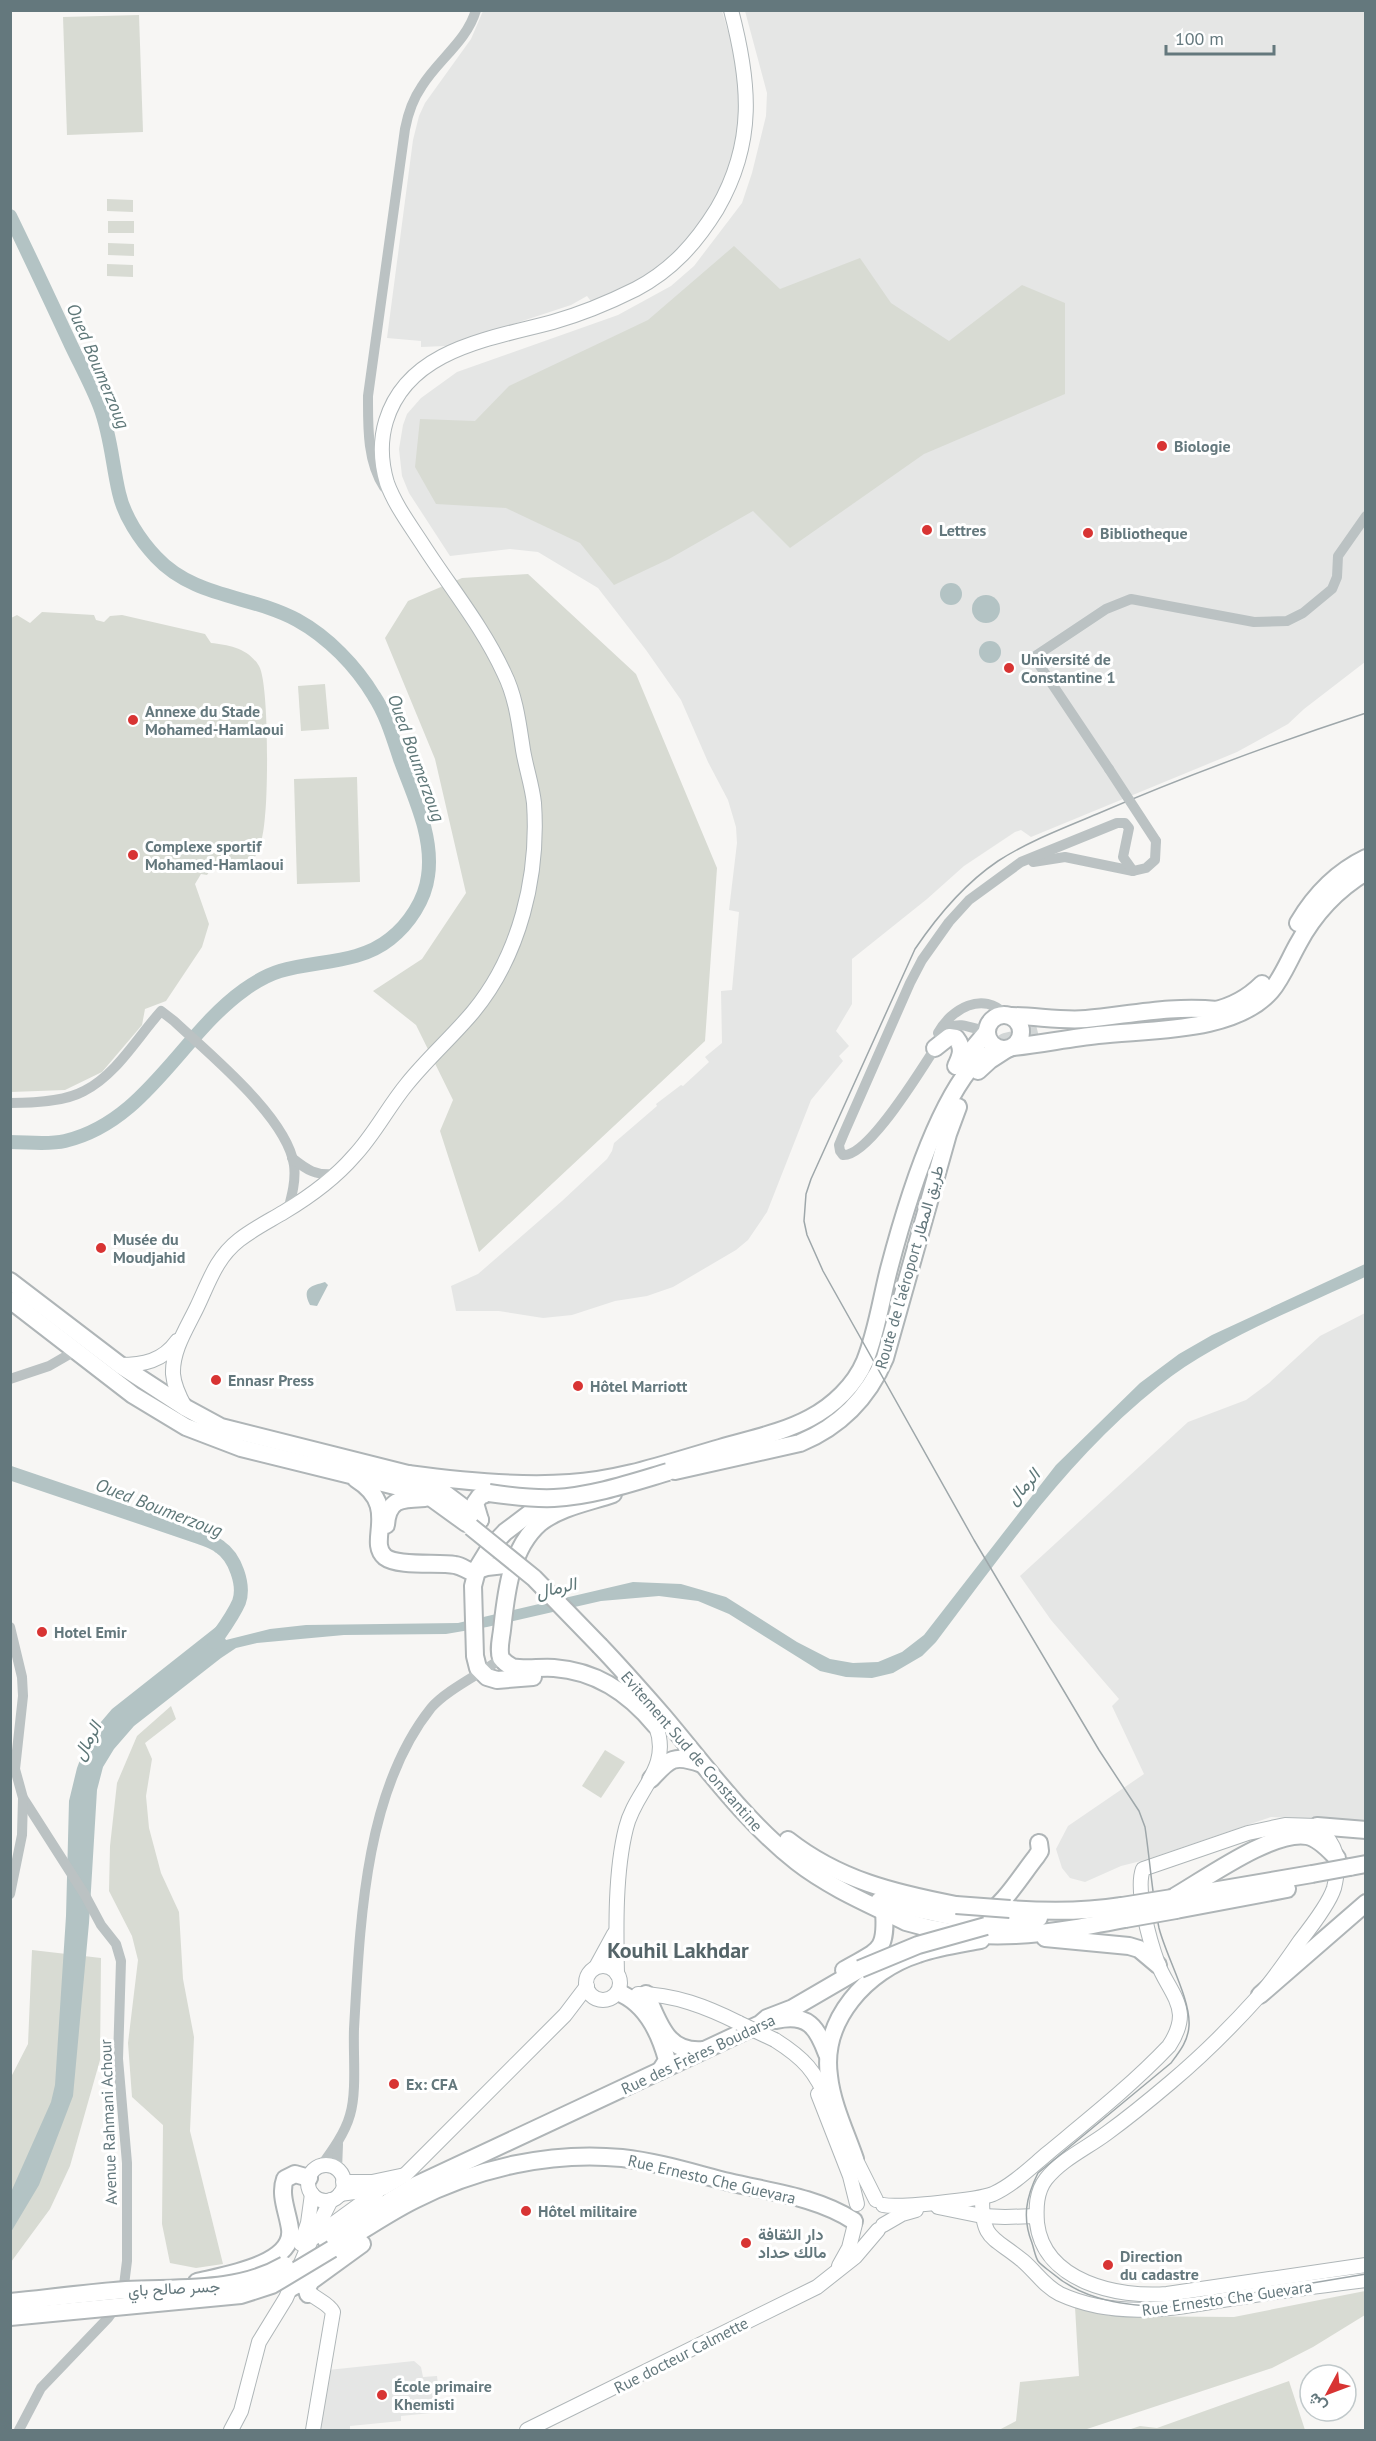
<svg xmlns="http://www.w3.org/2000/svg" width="1376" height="2441" font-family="'PT Sans',Vazirmatn,sans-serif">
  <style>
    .built { fill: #e5e6e5 }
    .green { fill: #d8dbd3 }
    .water { fill: #b3c3c4 }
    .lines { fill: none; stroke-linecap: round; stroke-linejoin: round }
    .river { stroke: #b3c3c4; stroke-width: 14 }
    .highway-tunnel { stroke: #d2d6d6; stroke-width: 16; stroke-dasharray: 16 8; stroke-linecap: butt }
    .major-casing { stroke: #afb6b8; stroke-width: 16 }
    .highway-casing { stroke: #afb5b7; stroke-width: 20 }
    .minor { stroke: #bbc2c3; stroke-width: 10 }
    .major { stroke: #fff; stroke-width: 14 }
    .highway { stroke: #fff; stroke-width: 16 }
    .tram { stroke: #9ea7aa; stroke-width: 1.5 }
    .major-bridge-casing { stroke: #afb6b8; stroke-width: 16; stroke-linecap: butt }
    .highway-bridge-casing { stroke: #afb5b7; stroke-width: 20; stroke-linecap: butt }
    .minor-bridge { stroke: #bbc2c3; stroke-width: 10 }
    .major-bridge { stroke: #fff; stroke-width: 14 }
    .highway-bridge { stroke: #fff; stroke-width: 16 }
    .poi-dot { fill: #d83433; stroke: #fff; stroke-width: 2 }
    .labels { text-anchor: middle; stroke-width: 6; stroke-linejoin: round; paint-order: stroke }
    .poi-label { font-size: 16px; font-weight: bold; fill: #64787d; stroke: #fff; text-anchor: start }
    .street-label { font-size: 16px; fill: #64787d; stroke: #fff }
    .water-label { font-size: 18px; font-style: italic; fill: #5e7778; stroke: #fff }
    .district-label { font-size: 22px; font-weight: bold; fill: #556569; stroke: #fff }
  </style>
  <rect width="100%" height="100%" fill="#f7f6f4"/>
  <!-- built -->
  <g class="built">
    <path d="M483 11H722L739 69 741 115 733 163 707 217 672 257 647 278 593 304 587 296 571 305 446 346 421 347V341L387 338 413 140 419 116 425 103 471 39Z"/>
    <path d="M745 11H1365V662L1304 709 1288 724 1237 752 1031 837 1021 830 1015 832 964 866 927 899 852 959V1004L836 1031 849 1046 839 1056 843 1061 811 1100 767 1212 748 1240 736 1250 673 1287 647 1296 615 1301 572 1315 543 1318 499 1311H456L451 1286 478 1274 562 1201 607 1159 612 1151 614 1143 657 1106 656 1104 681 1085 683 1086 709 1062 705 1057 722 1043 721 991 732 990 739 912 729 910 737 843 736 827 728 800 708 762 681 700 646 650 598 588 538 552 510 549 450 556 409 493 402 476 399 449 403 425 407 414 421 398 457 372 618 315 671 286 694 266 742 203 752 173 766 116 767 93Z"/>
    <path d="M1365 1313V1821L1271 1817 1145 1860 1121 1866 1085 1882 1070 1878 1062 1868 1056 1849 1068 1826 1144 1774 1112 1706 1119 1699 1051 1620 1020 1576 1188 1422 1246 1400 1269 1383 1320 1336Z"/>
    <path d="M414 2361 421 2367 423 2377 437 2376 441 2412 401 2416V2421L350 2426V2430H320L328 2370Z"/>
  </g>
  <!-- green -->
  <g class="green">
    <path d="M139 15 143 132 67 135 63 17Z"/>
    <path d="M107 199 133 200V212L107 211Z"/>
    <rect x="108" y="221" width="26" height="12"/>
    <path d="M108 243 134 244V256L108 255Z"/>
    <path d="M734 246 780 289 860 258 891 303 949 341 1022 285 1065 303V394L924 454 790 548 753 511 669 559 614 585 580 543 506 508 436 504 415 467 420 419 475 421 509 386 648 320Z"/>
    <path d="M107 264 133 265V277L107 276Z"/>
    <path d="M528 574 636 674 717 868 705 1041 479 1252 440 1131 453 1100 416 1025 373 991 422 959 466 893 435 759 385 638 408 601 462 578Z"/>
    <path d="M42 612 94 615 96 620 104 622 110 616 122 615 205 634 211 643C229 645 248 648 259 666 269 683 268 792 265 816 264 829 261 856 249 863 239 869 228 862 219 858L207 875 201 874 195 884 209 924 202 947 166 1001 145 1009 142 1025 102 1072 65 1090 11 1092V618L17 615 30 623Z"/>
    <path d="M325 684 329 729 301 731 298 686Z"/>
    <path d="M357 777 360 882 297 884 294 779Z"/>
    <path d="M171 1706 176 1719 145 1743 152 1759 146 1796 149 1828 161 1873 179 1912 183 1979 194 2037 190 2131 223 2264 196 2268 170 2263 162 2224 163 2125 132 2097 128 2043 138 1960 132 1936 109 1891 110 1846 117 1783 137 1736Z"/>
    <path d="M605 1750 625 1762 601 1798 582 1786Z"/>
    <path d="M32 1950 101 1958 100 2060 70 2166 50 2209 11 2262V2077L28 2044Z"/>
    <path d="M1365 2291V2315L1313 2347 1272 2368 1084 2430H999L1016 2421 1020 2382 1079 2376 1075 2307 1111 2316 1234 2317Z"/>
    <path d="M1289 2381 1305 2430H1128L1140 2426 1157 2428Z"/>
  </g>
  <!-- water -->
  <g class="water">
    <circle cx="951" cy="594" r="11"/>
    <circle cx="986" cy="609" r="14"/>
    <circle cx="990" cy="652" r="11"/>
    <path d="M1365 1264V1277C1300 1308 1216 1340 1160 1385 1070 1456 1005 1551 936 1642L922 1656 893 1673 872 1678 846 1677 820 1671 729 1614 698 1601 659 1596 601 1601 487 1627 446 1634 344 1635 257 1643 236 1648 221 1658 134 1726 114 1749 103 1767 97 1790 89 1923 73 2096 39 2185 11 2232V2192L51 2102 55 2085 66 1916 69 1801 77 1768 89 1736 112 1709 221 1623 227 1630 223 1635 226 1640 270 1629 306 1625 458 1623 633 1582 681 1584 726 1597 797 1642 830 1659 853 1663 878 1662 902 1652 924 1635 1056 1465 1140 1383 1179 1354 1212 1335Z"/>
    <path d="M325 1282 328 1285 317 1306 310 1305C301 1287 312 1286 325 1282Z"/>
  </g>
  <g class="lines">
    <!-- river -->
    <g class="river">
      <path d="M10 216C31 259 51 302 71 345 81 366 92 386 100 407 111 436 112 463 119 493 124 516 140 540 156 557 194 598 251 595 297 620 328 637 356 666 374 696 386 714 393 738 400 759 413 795 434 836 428 876 425 900 409 924 390 939 359 964 317 960 280 971 267 975 255 982 244 990 181 1035 146 1122 65 1141 48 1145 28 1142 10 1142"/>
      <path d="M10 1473 199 1537C206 1540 214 1542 220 1547 235 1557 245 1585 239 1602 233 1616 223 1629 214 1642"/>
    </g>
    <!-- highway-tunnel -->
    <path class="highway-tunnel" d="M982 1055 1005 1041 1038 1033"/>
    <defs>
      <g id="major">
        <path d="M120 1365C143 1365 163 1361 177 1341"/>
        <path d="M185 1407C179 1396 174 1386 173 1374 172 1350 187 1328 197 1307 209 1282 216 1258 239 1240 253 1229 269 1221 284 1212 309 1197 335 1178 354 1156 374 1135 388 1107 407 1084 427 1059 452 1037 473 1012 520 955 539 876 534 803 532 785 526 768 523 750 519 724 516 697 504 673 483 627 450 587 423 545 410 525 395 505 387 483 381 463 380 441 386 421 408 349 490 339 553 322 581 314 610 302 636 289 672 270 696 243 717 209 756 142 750 82 731 10"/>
        <circle cx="603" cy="1983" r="17"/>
        <path d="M596 1967 614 1934"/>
        <path d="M617 1974C616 1928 615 1872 626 1828 635 1790 672 1769 656 1726"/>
        <path d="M638 1994C674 1994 707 2007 739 2023"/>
        <path d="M775 2040C805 2059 815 2071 829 2103"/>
        <path d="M818 2094 850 2176 857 2204"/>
        <path d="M851 2150 876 2200"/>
        <circle cx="326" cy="2183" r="18"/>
        <path d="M405 2175 565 2015 587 1986"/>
        <path d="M340 2194 383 2188 405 2175 372 2182H343"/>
        <path d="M982 2198C982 2241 993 2236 1023 2261 1036 2272 1044 2286 1060 2294 1121 2322 1185 2306 1248 2296 1287 2290 1326 2285 1366 2280"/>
        <path d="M883 2205C899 2208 978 2200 993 2194 1013 2185 1031 2167 1048 2153 1089 2119 1133 2084 1169 2046 1175 2037 1180 2026 1180 2015 1179 1997 1164 1981 1158 1964 1150 1942 1135 1890 1143 1869L1248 1833 1285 1825 1317 1826C1337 1846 1341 1859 1334 1888 1329 1904 1311 1927 1300 1941 1287 1960 1274 1979 1259 1996 1232 2026 1202 2056 1171 2082 1151 2099 1129 2117 1107 2133 1087 2148 1062 2159 1046 2179 1036 2192 1036 2208 1037 2223 1044 2282 1118 2298 1167 2294L1366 2265"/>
        <path d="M938 2207 982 2216 1005 2217 1036 2216"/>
        <path d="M883 2225 902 2214 916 2210"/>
        <path d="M315 2237 377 2192"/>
        <path d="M301 2244 308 2223 312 2194"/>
        <path d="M839 2266 849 2248 855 2224"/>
        <path d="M302 2285C313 2300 327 2301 333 2312L313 2430"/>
        <path d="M231 2430 241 2411 259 2342 286 2298 311 2240 331 2200"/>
        <path d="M527 2430 817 2287 855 2257 878 2230"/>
      </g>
      <g id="highway">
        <path d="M1298 923C1314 896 1337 872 1366 858"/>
        <path d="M1212 1011C1231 1007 1248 998 1262 984"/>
        <circle cx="1004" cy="1032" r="17"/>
        <path d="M1011 1016C1036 1016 1060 1021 1086 1019 1129 1015 1173 1005 1217 1010"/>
        <path d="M1013 1047C1041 1044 1070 1038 1098 1035 1150 1029 1234 1033 1271 991 1282 978 1289 960 1298 944 1314 914 1336 890 1366 872"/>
        <path d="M935 1048 949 1037 956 1038C964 1048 961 1056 956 1066"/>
        <path d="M960 1064 986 1033"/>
        <path d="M978 1071 990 1060 1007 1049"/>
        <path d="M10 1281 120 1365 186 1408 221 1427 408 1474 439 1489 480 1520"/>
        <path d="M10 1300 133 1395 186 1427 241 1448 407 1489 430 1497 466 1523"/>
        <path d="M675 1471 800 1443C841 1426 868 1398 885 1358L948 1134 958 1107"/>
        <path d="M408 1474C460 1481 517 1487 570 1483 621 1480 671 1462 720 1448 750 1439 782 1433 810 1418 833 1406 855 1385 865 1361 877 1331 881 1300 889 1269 905 1208 937 1098 982 1055"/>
        <path d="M356 1479C401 1507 366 1541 385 1557 398 1567 438 1562 455 1565 462 1566 466 1570 472 1572L487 1567 514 1564"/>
        <path d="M613 1494C590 1502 560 1507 540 1523 510 1549 506 1594 502 1630 501 1639 498 1650 501 1658 504 1662 508 1665 512 1667 525 1670 539 1667 554 1668 596 1671 630 1694 656 1726"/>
        <path d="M480 1520 475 1503 480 1496 489 1493"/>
        <path d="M386 1525C388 1498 402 1499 425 1498"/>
        <path d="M600 1646C622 1669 643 1693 664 1717 707 1768 745 1821 797 1862 829 1887 869 1904 906 1922 984 1946 1047 1934 1125 1919"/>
        <path d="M533 1677 497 1680 487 1677 478 1668 475 1656 473 1586 478 1567 489 1549 505 1532 554 1495"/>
        <path d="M651 1779C670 1758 674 1754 702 1764"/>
        <path d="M1317 1826 1366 1830"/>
        <path d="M788 1840C839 1880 894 1893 956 1905"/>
        <path d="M1350 1867 1366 1864"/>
        <path d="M1183 1896 1312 1874"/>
        <path d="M1172 1898C1204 1880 1272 1830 1307 1836 1319 1838 1329 1850 1337 1858"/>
        <path d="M879 1901 959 1918C967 1918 975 1919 983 1916 1002 1908 1023 1873 1036 1857L1040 1851 1039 1843"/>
        <path d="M1010 1909C1048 1912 1084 1912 1122 1906"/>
        <path d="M1176 1910 1287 1889"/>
        <path d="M986 1926 1039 1918"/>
        <path d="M1045 1938 1129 1946 1139 1949 1158 1965"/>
        <path d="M844 1970C878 1950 887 1953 884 1911"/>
        <path d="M622 1994C647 2006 660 2034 667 2060L660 2071"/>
        <path d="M646 1994C659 2022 666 2054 704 2050"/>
        <path d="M1260 1995 1366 1903"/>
        <path d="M776 2020C808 2013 817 2027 827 2054"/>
        <path d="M855 2159C846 2133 832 2104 829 2076 821 2020 867 1970 918 1954 938 1947 960 1944 981 1940"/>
        <path d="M326 2240 416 2185 760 2024 767 2018 793 2008 860 1969"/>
        <path d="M332 2249C359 2233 386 2214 414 2200 477 2168 551 2151 622 2158 658 2162 693 2173 729 2182 771 2192 817 2197 854 2221"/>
        <path d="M197 2282C221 2276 295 2265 290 2229 288 2213 279 2195 285 2179L295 2174 309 2178"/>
        <path d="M291 2288 316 2274"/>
        <path d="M308 2294 307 2288 311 2281 362 2244"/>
      </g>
    </defs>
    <!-- major casing -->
    <use href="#major" class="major-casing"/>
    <!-- highway casing -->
    <use href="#highway" class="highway-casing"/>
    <!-- minor -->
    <g class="minor">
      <path d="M384 487C367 461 368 426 368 396L405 129C408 113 413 99 422 86 438 60 467 41 476 10"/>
      <path d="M1109 769 1034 657 1106 609 1131 599 1254 622 1287 621 1303 613 1332 589 1337 577 1338 556 1366 516"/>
      <path d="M1033 862 1065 857 1133 871 1146 868 1155 860 1156 841"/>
      <path d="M987 1029C975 1032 964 1021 951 1027 942 1032 937 1045 932 1053 918 1074 868 1157 843 1155L840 1151 839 1145 844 1133 910 983 922 960 949 922 969 900 1021 862 1117 823H1125L1129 828 1123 857 1133 871"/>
      <path d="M938 1033C951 1009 983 990 1006 1015"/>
      <path d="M10 1103C33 1103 64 1102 84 1091 116 1075 137 1038 161 1011L174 1021C209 1054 287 1117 294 1165 296 1180 292 1195 288 1210"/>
      <path d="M292 1158C307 1170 316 1176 335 1174"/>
      <path d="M10 1379 49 1366 75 1351"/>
      <path d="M10 1627 22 1677 23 1696 15 1769 23 1798 85 1895 101 1925 116 1944 121 1961 118 2059 127 2163V2261L124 2285 118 2304 108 2318 41 2388 19 2430"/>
      <path d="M10 1894 22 1835 23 1798"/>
      <path d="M321 2166C332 2151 345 2133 350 2115 357 2092 353 2054 354 2029 360 1925 364 1792 431 1708 446 1690 482 1673 502 1658"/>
      <path d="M337 2170 338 2144"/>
    </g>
    <!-- major -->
    <use href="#major" class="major"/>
    <!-- highway -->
    <use href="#highway" class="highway"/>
    <!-- tram -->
    <path class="tram" d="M1366 713C1275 743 1185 776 1097 814 1064 828 1029 841 998 861 964 884 938 915 915 949L811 1179 806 1194 804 1221 807 1235 823 1271 974 1540 1099 1750 1139 1811 1145 1827C1150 1860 1152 1895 1159 1928 1166 1956 1191 2000 1189 2026 1188 2041 1180 2051 1171 2063L1038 2173C1026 2197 1022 2218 1032 2243 1034 2249 1035 2256 1038 2261 1041 2265 1047 2269 1052 2273 1084 2301 1127 2306 1169 2307L1366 2274"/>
    <defs>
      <path id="major-bridge" d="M739 2023 775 2040"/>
      <g id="highway-bridge">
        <path d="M489 1493C510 1496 532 1499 554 1498 593 1496 631 1483 668 1472"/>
        <path d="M471 1527 534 1578 600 1646"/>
        <path d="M1312 1874 1350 1867"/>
        <path d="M956 1905 1010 1909"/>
        <path d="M1122 1906 1172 1898"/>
        <path d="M1125 1919 1176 1910"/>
        <path d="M860 1969 918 1945 986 1926"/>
        <path d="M10 2302C49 2298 87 2293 126 2290 179 2287 237 2293 285 2265"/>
        <path d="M10 2317 241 2295 272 2285 332 2249"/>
      </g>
    </defs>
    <!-- major-bridge casing -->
    <use href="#major-bridge" class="major-bridge-casing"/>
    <!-- highway-bridge casing -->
    <use href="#highway-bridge" class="highway-bridge-casing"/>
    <!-- minor-bridge -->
    <path class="minor-bridge" d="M1109 769 1156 841"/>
    <!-- major-bridge -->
    <use href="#major-bridge" class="major-bridge"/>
    <!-- highway-bridge -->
    <use href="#highway-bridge" class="highway-bridge"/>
  </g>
  <!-- markers -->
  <g class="poi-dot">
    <circle cx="1162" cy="446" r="6"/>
    <circle cx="927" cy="530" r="6"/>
    <circle cx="1088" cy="533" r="6"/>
    <circle cx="1009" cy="668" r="6"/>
    <circle cx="133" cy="720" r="6"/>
    <circle cx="133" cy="855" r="6"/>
    <circle cx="101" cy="1248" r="6"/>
    <circle cx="216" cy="1380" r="6"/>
    <circle cx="578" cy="1386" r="6"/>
    <circle cx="42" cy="1632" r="6"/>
    <circle cx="394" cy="2084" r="6"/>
    <circle cx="526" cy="2211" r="6"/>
    <circle cx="746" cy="2243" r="6"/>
    <circle cx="1108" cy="2265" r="6"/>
    <circle cx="382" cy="2395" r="6"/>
  </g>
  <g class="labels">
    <!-- poi labels -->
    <g class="poi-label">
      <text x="1174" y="452">Biologie</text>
      <text x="939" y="536">Lettres</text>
      <text x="1100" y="539">Bibliotheque</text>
      <text x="1021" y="665">Université de<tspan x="1021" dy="18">Constantine 1</tspan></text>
      <text x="145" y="717">Annexe du Stade<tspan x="145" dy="18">Mohamed-Hamlaoui</tspan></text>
      <text x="145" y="852">Complexe sportif<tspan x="145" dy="18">Mohamed-Hamlaoui</tspan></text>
      <text x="113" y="1245">Musée du<tspan x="113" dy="18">Moudjahid</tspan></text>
      <text x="228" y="1386">Ennasr Press</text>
      <text x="590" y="1392">Hôtel Marriott</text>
      <text x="54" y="1638">Hotel Emir</text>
      <text x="406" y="2090">Ex: CFA</text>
      <text x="538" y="2217">Hôtel militaire</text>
      <text x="758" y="2240">دار الثقافة<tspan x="758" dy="18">مالك حداد</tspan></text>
      <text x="1120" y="2262">Direction<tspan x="1120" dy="18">du cadastre</tspan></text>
      <text x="394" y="2392">École primaire<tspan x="394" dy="18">Khemisti</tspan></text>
    </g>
    <!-- street labels -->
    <g class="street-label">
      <text transform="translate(909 1267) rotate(-74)" y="6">Route de l'aéroport طريق المطار</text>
      <text transform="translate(692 1751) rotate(49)" y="6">Evitement Sud de Constantine</text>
      <text transform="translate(698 2054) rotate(-25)" y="6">Rue des Frères Boudarsa</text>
      <text transform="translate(108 2122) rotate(-92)" y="6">Avenue Rahmani Achour</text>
      <text transform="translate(712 2179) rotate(13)" y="6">Rue Ernesto Che Guevara</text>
      <text transform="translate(174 2288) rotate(-3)" y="6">جسر صالح باي</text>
      <text transform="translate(1227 2298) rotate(-8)" y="6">Rue Ernesto Che Guevara</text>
      <text transform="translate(681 2355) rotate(-27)" y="6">Rue docteur Calmette</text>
    </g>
    <!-- water labels -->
    <g class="water-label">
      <text transform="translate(98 366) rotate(67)" y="6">Oued Boumerzoug</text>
      <text transform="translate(416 758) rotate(70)" y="6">Oued Boumerzoug</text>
      <text transform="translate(1023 1487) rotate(-49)" y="6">الرمال</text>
      <text transform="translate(159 1508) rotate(21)" y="6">Oued Boumerzoug</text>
      <text transform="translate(556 1588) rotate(-13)" y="6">الرمال</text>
      <text transform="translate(87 1741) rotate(-62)" y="6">الرمال</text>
    </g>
    <!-- district labels -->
    <g class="district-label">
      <text x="678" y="1958">Kouhil Lakhdar</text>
    </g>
  </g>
  <!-- border -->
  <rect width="1376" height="2441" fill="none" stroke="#64787d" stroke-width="24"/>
  <!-- north arrow -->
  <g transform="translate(1328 2393) rotate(229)"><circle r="28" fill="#ffffff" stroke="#c1c9cb" stroke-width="1.5"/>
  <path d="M0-4.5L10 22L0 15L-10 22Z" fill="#d83433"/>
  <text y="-9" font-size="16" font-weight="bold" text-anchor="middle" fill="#64787d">ش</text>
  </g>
  <!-- scale -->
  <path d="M1166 45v9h108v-9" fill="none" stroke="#64787d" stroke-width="3"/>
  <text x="1175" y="45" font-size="18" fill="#64787d" stroke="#ffffff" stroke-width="4.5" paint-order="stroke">100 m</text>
</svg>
